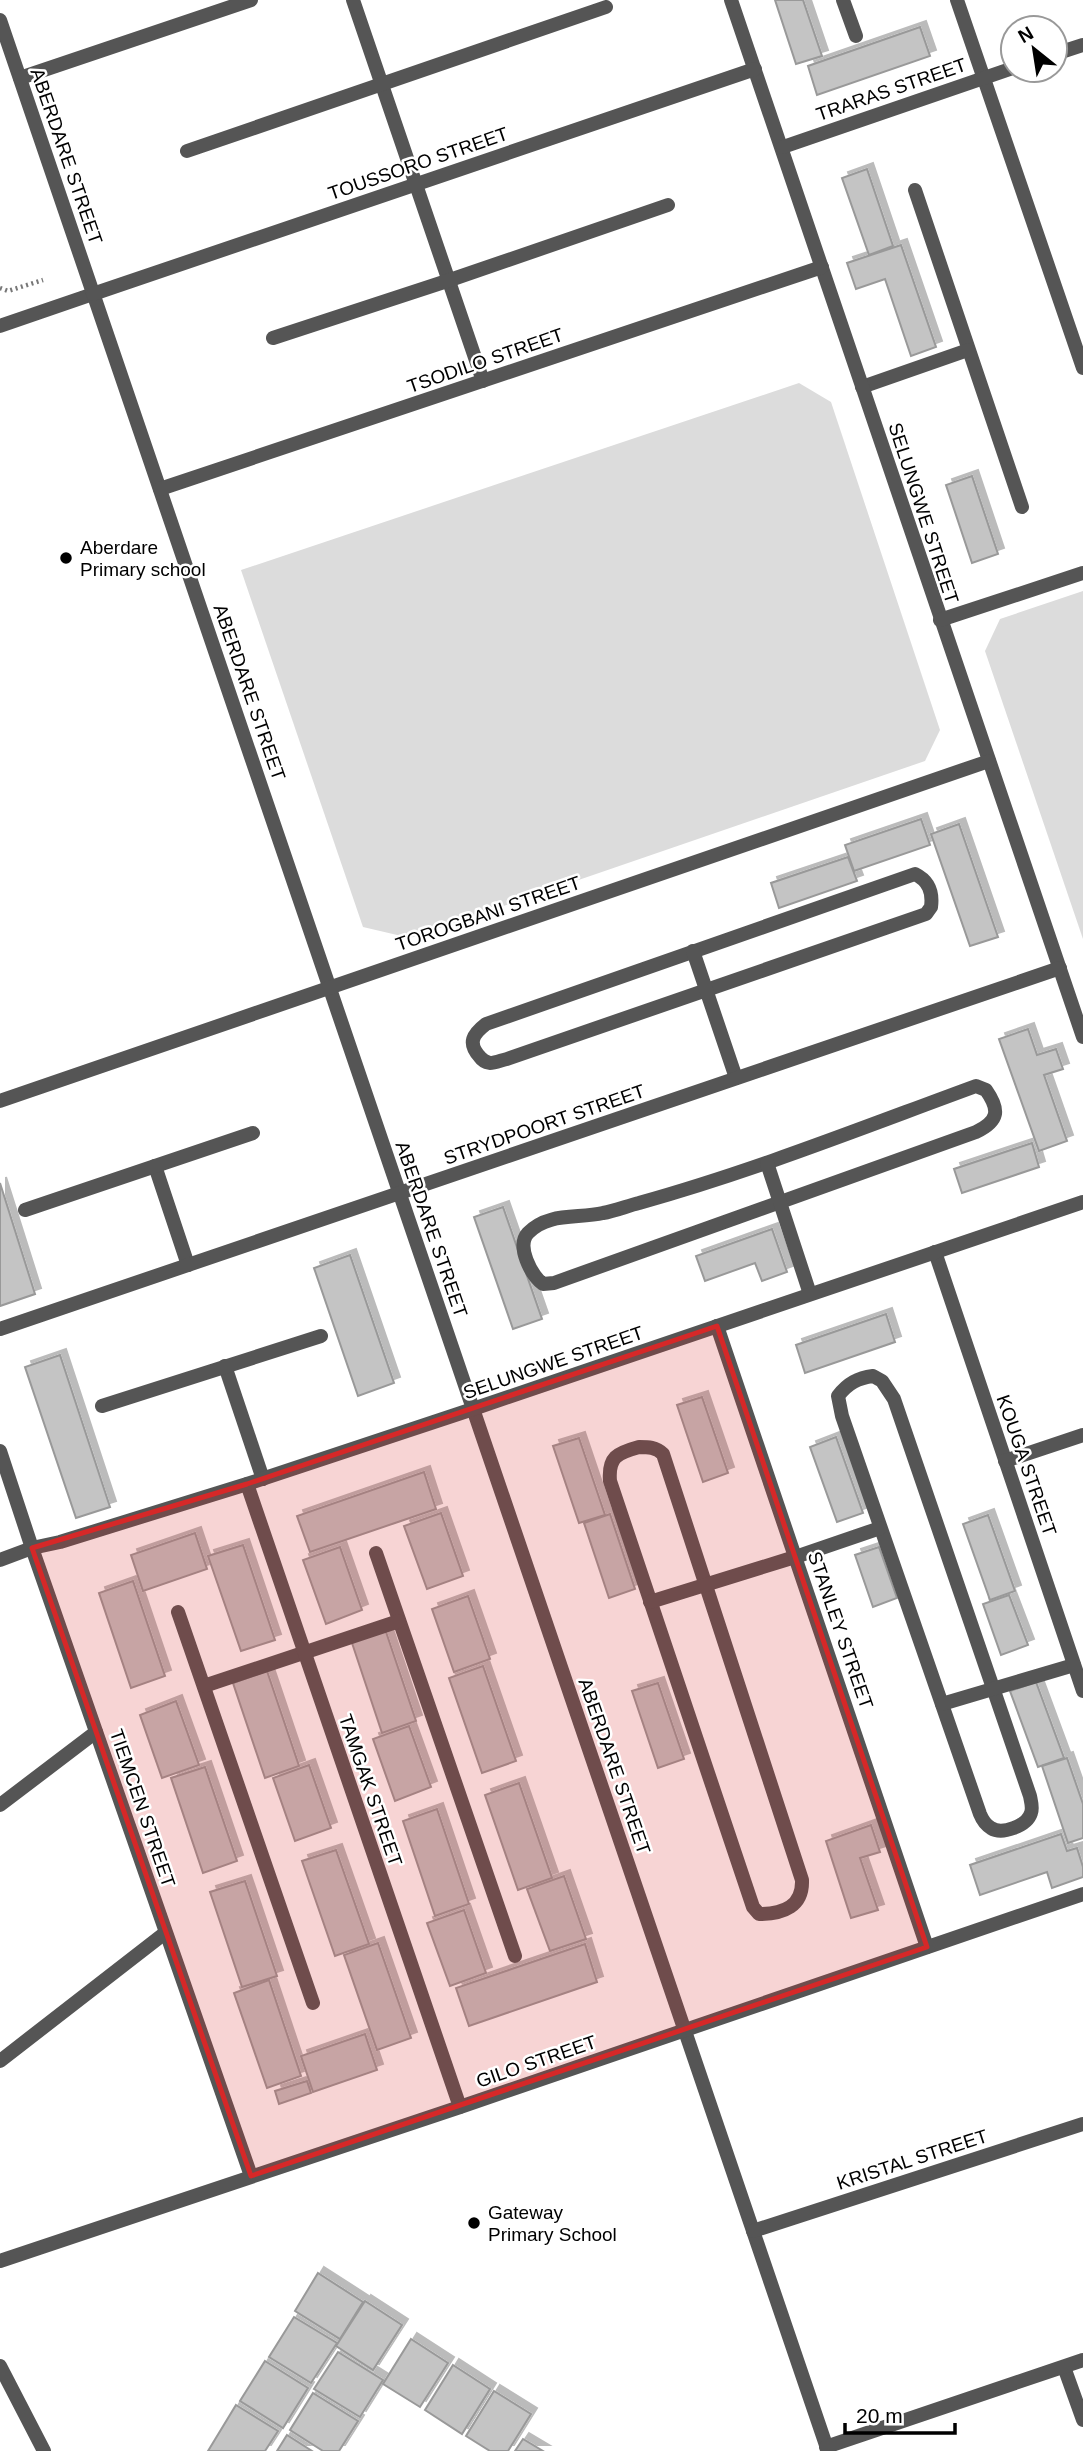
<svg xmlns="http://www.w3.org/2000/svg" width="1083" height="2451" font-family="Helvetica,sans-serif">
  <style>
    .green { fill: #dcdcdc }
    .building { fill: #c4c4c4; stroke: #999; stroke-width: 2; filter: url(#shadow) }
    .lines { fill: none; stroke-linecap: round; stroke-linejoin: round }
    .path { stroke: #777; stroke-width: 4.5; stroke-dasharray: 2 3.5; stroke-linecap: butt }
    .service { stroke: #555; stroke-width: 14 }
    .minor { stroke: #555; stroke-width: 14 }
    .marked { fill: #d62828; fill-opacity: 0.2; stroke: #d62828; stroke-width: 5; stroke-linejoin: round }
    .poi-dot { fill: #000; stroke: #fff; stroke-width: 2.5 }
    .labels { text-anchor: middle; stroke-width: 5; stroke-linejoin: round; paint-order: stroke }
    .street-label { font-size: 19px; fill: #000; stroke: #fff }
    .poi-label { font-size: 19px; fill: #000; stroke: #fff; text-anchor: start }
  </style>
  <defs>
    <filter id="shadow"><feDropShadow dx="6" dy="-6" stdDeviation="0" flood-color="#0004"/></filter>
  </defs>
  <rect width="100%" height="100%" fill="#fff"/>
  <!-- green -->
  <g class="green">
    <path d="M799 383 831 402 940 730 925 761 410 938 363 927 241 570Z"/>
    <path d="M1083 591V939L985 651 1000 619Z"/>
  </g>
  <!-- building -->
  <g class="building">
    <path d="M775 0H803L822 56 796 64Z"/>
    <path d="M920 27 930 56 817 95 808 66Z"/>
    <path d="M867 169 893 246 869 255 842 178Z"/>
    <path d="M901 245 936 347 911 356 885 279 856 289 847 263Z"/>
    <path d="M972 476 998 554 972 563 946 485Z"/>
    <path d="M921 819 930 845 854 871 845 845Z"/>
    <path d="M959 824 998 937 970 946 931 834Z"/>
    <path d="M848 857 857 881 779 908 771 883Z"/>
    <path d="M1028 1029 1037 1055 1056 1049 1063 1069 1044 1075 1067 1141 1039 1151 999 1039Z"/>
    <path d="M1032 1143 1039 1167 962 1193 954 1169Z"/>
    <path d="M0 1183 35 1294 0 1306Z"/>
    <path d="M503 1207 542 1319 513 1329 474 1217Z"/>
    <path d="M772 1229 787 1272 762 1281 755 1263 705 1281 696 1256Z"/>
    <path d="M350 1255 394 1383 358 1396 314 1268Z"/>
    <path d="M886 1314 895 1342 805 1373 796 1345Z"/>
    <path d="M60 1355 110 1507 76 1518 25 1367Z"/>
    <path d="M702 1397 728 1473 703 1482 677 1405Z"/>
    <path d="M836 1437 863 1513 837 1522 810 1447Z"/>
    <path d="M579 1438 605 1515 579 1523 553 1446Z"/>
    <path d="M424 1472 436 1509 310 1552 297 1516Z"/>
    <path d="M441 1513 463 1576 427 1589 404 1526Z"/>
    <path d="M610 1514 635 1589 609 1598 584 1523Z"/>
    <path d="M988 1515 1015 1591 990 1600 963 1524Z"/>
    <path d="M195 1533 207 1569 143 1591 131 1555Z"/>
    <path d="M243 1545 275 1640 241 1651 208 1556Z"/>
    <path d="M340 1547 362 1610 326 1624 303 1560Z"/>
    <path d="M879 1547 897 1598 873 1607 855 1555Z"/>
    <path d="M133 1581 165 1676 131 1688 99 1593Z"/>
    <path d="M1009 1595 1028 1645 1001 1655 983 1604Z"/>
    <path d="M468 1596 490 1659 454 1672 432 1609Z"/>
    <path d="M384 1626 416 1721 382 1733 350 1637Z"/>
    <path d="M483 1666 516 1761 482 1773 449 1678Z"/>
    <path d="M267 1671 299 1766 265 1778 233 1683Z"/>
    <path d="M1036 1682 1064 1758 1038 1767 1010 1691Z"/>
    <path d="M658 1683 684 1759 658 1768 632 1691Z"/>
    <path d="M176 1701 199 1765 162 1778 140 1715Z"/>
    <path d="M409 1726 431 1787 395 1801 373 1739Z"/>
    <path d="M1067 1758 1083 1804V1838L1068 1843 1042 1766Z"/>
    <path d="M309 1765 331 1828 295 1841 273 1778Z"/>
    <path d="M205 1767 237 1861 203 1873 171 1778Z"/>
    <path d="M519 1783 552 1878 518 1890 485 1795Z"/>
    <path d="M437 1809 469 1904 435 1916 403 1821Z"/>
    <path d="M871 1825 880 1852 860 1858 878 1910 851 1918 826 1841Z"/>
    <path d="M1061 1834 1067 1851 1077 1848 1083 1867V1877L1052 1888 1047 1872 980 1895 970 1865Z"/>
    <path d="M336 1850 369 1944 335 1956 302 1861Z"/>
    <path d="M564 1876 586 1939 550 1951 527 1889Z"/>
    <path d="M245 1881 277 1976 242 1987 210 1892Z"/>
    <path d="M464 1910 486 1973 450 1986 427 1923Z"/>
    <path d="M378 1943 411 2038 377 2050 344 1955Z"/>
    <path d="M585 1944 597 1982 469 2026 456 1988Z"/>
    <path d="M269 1980 301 2076 267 2088 234 1993Z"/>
    <path d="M365 2034 377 2070 313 2092 301 2056Z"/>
    <path d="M307 2081 311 2093 279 2104 275 2091Z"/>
    <path d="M318 2273 363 2302 340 2339 295 2311Z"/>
    <path d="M365 2301 402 2325 373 2370 336 2346Z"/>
    <path d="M294 2317 337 2343 311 2383 269 2357Z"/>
    <path d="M411 2339 448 2363 420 2407 383 2384Z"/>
    <path d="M338 2352 383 2380 360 2417 314 2389Z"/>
    <path d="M265 2361 308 2388 283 2428 240 2401Z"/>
    <path d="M453 2365 490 2389 462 2434 425 2410Z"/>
    <path d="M494 2391 531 2414 508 2451H490L466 2436Z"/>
    <path d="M313 2393 358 2421 339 2451H323L290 2430Z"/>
    <path d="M236 2405 278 2431 265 2451H208Z"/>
    <path d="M287 2435 312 2451H277Z"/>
    <path d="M523 2439 543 2451H515Z"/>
  </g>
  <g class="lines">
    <!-- path -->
    <path class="path" d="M0 288 8 291 43 280"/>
    <!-- service -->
    <g class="service">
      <path d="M353 0 483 381"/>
      <path d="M843 0 856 36"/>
      <path d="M187 151 606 7"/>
      <path d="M915 190 1022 507"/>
      <path d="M0 326 93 294"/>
      <path d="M273 338 450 280 668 205"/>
      <path d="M862 387 968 350"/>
      <path d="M915 874C929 881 933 892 931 907L926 914 507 1059C502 1060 495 1063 490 1063 485 1062 482 1060 480 1057 467 1043 473 1034 486 1024Z"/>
      <path d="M693 951 736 1078"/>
      <path d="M976 1086 986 1090C1000 1110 999 1121 976 1132L554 1283 543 1284C531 1275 516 1246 528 1233 548 1212 578 1219 603 1213 615 1211 627 1206 639 1203 754 1171 864 1127 976 1086Z"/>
      <path d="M767 1163 810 1294"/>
      <path d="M155 1166 188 1265"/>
      <path d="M25 1210 253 1133"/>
      <path d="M225 1366 263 1479"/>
      <path d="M873 1376 882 1381 894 1399 1030 1796C1031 1801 1033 1808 1031 1813 1027 1826 1002 1835 991 1828 986 1825 982 1819 980 1814L842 1416 838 1396C848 1383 858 1378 873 1376Z"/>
      <path d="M102 1406 321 1336"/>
      <path d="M639 1447C648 1447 656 1447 663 1454L802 1880C803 1906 784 1914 759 1914L753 1907 610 1481C608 1457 617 1453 639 1447Z"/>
      <path d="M376 1553 515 1956"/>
      <path d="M650 1602 795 1557 880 1528"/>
      <path d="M178 1612 313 2003"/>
      <path d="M204 1686 399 1621"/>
      <path d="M942 1704 1074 1665"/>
    </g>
    <!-- minor -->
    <g class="minor">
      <path d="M731 0 1083 1037"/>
      <path d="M957 0 1083 368"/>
      <path d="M0 20 828 2451"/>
      <path d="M1055 54 1083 45"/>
      <path d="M20 78 251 0"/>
      <path d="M783 147 1013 68"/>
      <path d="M93 294 755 69"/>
      <path d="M160 489 822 267"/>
      <path d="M940 620 1083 573"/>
      <path d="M0 1101 989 761"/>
      <path d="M935 1252 1083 1691"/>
      <path d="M717 1326 927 1947"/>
      <path d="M0 1329 1060 968"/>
      <path d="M0 1451 32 1548 251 2176"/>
      <path d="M1005 1461 1083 1435"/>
      <path d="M247 1484 460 2107"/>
      <path d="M0 1560 32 1548 60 1542 247 1484 473 1409 1083 1202"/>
      <path d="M0 1805 96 1732"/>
      <path d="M0 2061 165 1933"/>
      <path d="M753 2231 1083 2124"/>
      <path d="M0 2261 460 2107 1083 1894"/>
      <path d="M0 2366 44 2451"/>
      <path d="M1064 2367 1083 2420"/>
      <path d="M826 2447 1083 2360"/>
    </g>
  </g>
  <!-- marked area -->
  <path class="marked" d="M717 1326 927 1947 251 2176 32 1548 247 1484Z"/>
  <!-- markers -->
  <g class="poi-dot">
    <circle cx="66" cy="558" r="7"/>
    <circle cx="474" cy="2223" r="7"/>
  </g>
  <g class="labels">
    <!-- street labels -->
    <g class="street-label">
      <text transform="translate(891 89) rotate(-19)" y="7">TRARAS STREET</text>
      <text transform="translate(67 156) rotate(71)" y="7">ABERDARE STREET</text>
      <text transform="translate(418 163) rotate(-19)" y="7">TOUSSORO STREET</text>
      <text transform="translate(485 360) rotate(-19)" y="7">TSODILO STREET</text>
      <text transform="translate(924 513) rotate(72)" y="7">SELUNGWE STREET</text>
      <text transform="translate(250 692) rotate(71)" y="7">ABERDARE STREET</text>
      <text transform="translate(488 913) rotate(-19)" y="7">TOROGBANI STREET</text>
      <text transform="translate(544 1124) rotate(-19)" y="7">STRYDPOORT STREET</text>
      <text transform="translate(432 1229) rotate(71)" y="7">ABERDARE STREET</text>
      <text transform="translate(553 1362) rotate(-19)" y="7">SELUNGWE STREET</text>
      <text transform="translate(1027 1465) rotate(71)" y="7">KOUGA STREET</text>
      <text transform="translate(841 1630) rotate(71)" y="7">STANLEY STREET</text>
      <text transform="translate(615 1766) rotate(71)" y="7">ABERDARE STREET</text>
      <text transform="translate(371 1790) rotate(71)" y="7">TAMGAK STREET</text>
      <text transform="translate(143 1808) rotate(71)" y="7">TIEMCEN STREET</text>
      <text transform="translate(536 2061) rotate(-19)" y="7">GILO STREET</text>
      <text transform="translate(912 2159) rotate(-18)" y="7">KRISTAL STREET</text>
    </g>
    <!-- poi labels -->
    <g class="poi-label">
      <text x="80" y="554">Aberdare<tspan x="80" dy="22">Primary school</tspan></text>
      <text x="488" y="2219">Gateway<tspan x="488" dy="22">Primary School</tspan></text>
    </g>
  </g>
  <!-- north arrow -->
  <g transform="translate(1034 49) rotate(330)"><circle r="33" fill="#ffffff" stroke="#999999" stroke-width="2"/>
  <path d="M0-5L12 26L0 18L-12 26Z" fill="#000000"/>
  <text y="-10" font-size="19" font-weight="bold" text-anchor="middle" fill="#000000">N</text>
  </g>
  <!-- scale -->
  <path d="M845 2423v10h110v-10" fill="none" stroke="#000000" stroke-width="3.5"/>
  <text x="856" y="2423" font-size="21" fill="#000000" stroke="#ffffff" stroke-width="5" paint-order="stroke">20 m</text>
</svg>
